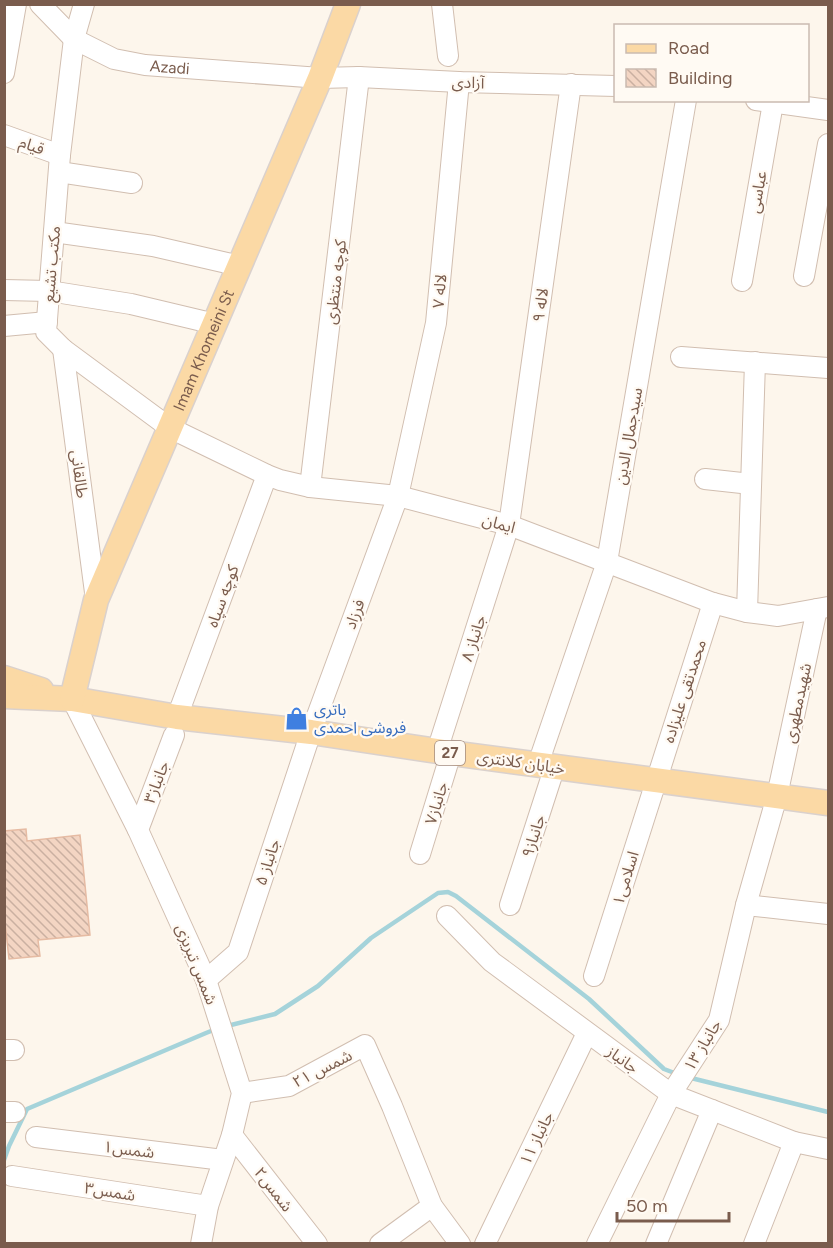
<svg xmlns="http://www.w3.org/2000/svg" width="833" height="1248" font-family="Figtree,'Noto Sans Arabic',sans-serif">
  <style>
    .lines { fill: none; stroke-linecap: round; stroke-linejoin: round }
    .stream { stroke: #a5d3da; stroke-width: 4.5 }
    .building { fill: url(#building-back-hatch); stroke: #e6bba3; stroke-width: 1.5 }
    .minor-casing { stroke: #d1beb0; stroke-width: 22 }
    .major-casing { stroke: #dad1cd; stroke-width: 27 }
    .minor { stroke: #fff; stroke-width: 20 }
    .major { stroke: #fbd9a5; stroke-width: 24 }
    .labels { text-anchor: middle; stroke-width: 4.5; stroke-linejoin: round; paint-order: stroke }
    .shield { fill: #fffaf3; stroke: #a28b7f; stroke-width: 1.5 }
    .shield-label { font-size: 15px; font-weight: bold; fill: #7a5c4d }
    .street-label { font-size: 16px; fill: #7a5c4d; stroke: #fffaf3 }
    .shop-label { font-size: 16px; fill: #366cbe; stroke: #fffaf3; text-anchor: start }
  </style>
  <defs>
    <pattern id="building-back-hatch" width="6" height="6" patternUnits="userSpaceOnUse" patternTransform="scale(1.5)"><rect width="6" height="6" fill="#f3d5c3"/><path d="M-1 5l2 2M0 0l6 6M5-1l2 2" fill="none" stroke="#cab0a1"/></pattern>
  </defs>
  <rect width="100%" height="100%" fill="#fdf6ec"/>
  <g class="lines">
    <!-- stream -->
    <g class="stream">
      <path d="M227 1026 275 1014 318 986 371 938 438 893 448 892 456 896 589 999 664 1069 677 1074"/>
      <path d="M687 1077 828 1112"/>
      <path d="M4 1160 9 1146 27 1109 206 1033 216 1029"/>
    </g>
  </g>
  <!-- building -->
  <path class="building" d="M26 829 27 841 80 835 90 935 38 940 40 956 9 959 4 914V831Z"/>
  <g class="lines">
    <defs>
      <g id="minor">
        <path id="s1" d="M40 4 74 39 114 59 145 65 320 78 359 77 459 82 616 86"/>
        <path d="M84 4 74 39 60 155 46 332 63 349 170 428 267 475 280 480 310 487 398 496 509 525 713 603 747 612 778 616 828 607"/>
        <path d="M442 4 448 56"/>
        <path d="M4 73 16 4"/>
        <path d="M756 100 828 110"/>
        <path d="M4 135 60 155"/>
        <path d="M59 172 132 183"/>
        <path d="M54 232 153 246 240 266"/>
        <path d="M804 276 828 144"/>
        <path d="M742 281 773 103"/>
        <path d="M4 290 49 291 131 304 215 324"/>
        <path d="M4 326 47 322"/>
        <path d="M63 349 96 600"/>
        <path d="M681 357 828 368"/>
        <path d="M705 479 751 484"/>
        <path d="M310 487 359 77"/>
        <path d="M747 612 755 362"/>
        <path d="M72 699 138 830 206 980 242 1093 232 1135 208 1206 201 1244"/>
        <path d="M177 717 267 475"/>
        <path d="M437 751 509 525 571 84"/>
        <path d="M538 764 607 562 686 100"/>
        <path d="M138 830 174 735"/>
        <path d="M420 854 451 753"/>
        <path d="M510 905 555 766"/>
        <path d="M746 905 828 914"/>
        <path d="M447 916 492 962 671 1094 794 1142 828 1149"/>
        <path d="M594 976 713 603"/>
        <path d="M206 980 238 952 311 732 398 496 436 323 459 82"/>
        <path d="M4 1050H14"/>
        <path d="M242 1093 289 1086 365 1045 392 1106 432 1206 460 1244"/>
        <path d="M4 1112H15"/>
        <path d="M232 1135 317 1244"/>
        <path d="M36 1137 223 1160"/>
        <path d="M12 1176 208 1206"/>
        <path d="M380 1244 432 1206"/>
        <path d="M485 1244 587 1033"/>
        <path d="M597 1244 671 1094 719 1020 746 905 777 796 817 609"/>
        <path d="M656 1244 712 1110"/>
        <path d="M754 1244 794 1142"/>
      </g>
      <g id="major">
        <path d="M4 678 41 690"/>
        <path d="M4 696 72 699 177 717 311 732 451 753 828 803"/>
        <path id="s2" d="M72 699 96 600 320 78 348 4"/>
      </g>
    </defs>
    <!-- minor casing -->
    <use href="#minor" class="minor-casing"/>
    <!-- major casing -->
    <use href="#major" class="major-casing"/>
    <!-- minor -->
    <use href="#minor" class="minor"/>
    <!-- major -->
    <use href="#major" class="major"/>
  </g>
  <!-- icons -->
  <defs>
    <symbol id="shop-bare" viewBox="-9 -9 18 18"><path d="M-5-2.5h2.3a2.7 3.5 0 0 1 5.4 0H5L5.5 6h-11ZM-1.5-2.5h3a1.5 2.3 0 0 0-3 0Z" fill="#3f7fe0" stroke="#fffaf3" stroke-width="2.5" paint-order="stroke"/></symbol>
  </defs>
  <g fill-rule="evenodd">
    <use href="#shop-bare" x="280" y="702" width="33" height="33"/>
  </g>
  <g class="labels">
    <!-- shield labels -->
    <rect class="shield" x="435" y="741" width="30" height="24" rx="4.5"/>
    <g class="shield-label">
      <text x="450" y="758">27</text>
    </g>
    <!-- street labels -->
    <g class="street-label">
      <text dy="6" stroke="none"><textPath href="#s1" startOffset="150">Azadi</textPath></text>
      <text transform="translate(468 82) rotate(2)" y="6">آزادی</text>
      <text transform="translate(32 145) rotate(19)" y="6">قیام</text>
      <text transform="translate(757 192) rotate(-80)" y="6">عباسی</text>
      <text transform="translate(51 264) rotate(-85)" y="6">مکتب تشیع</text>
      <text transform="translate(335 282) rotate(-83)" y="6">کوچه منتظری</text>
      <text transform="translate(439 291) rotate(-85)" y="6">لاله ۷</text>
      <text transform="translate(540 305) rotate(-82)" y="6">لاله ۹</text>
      <text dy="6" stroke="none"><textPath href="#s2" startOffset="374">Imam Khomeini St</textPath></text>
      <text transform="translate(628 436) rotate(-80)" y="6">سیدجمال الدین</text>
      <text transform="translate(80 474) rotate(83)" y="6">طالقانی</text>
      <text transform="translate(499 523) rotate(16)" y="6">ایمان</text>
      <text transform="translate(222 596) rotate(-70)" y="6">کوچه سپاه</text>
      <text transform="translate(354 614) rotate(-70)" y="6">فرزاد</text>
      <text transform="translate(473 638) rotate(-72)" y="6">جانباز ۸</text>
      <text transform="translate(684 691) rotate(-72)" y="6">محمدتقی علیزاده</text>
      <text transform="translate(797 703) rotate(-78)" y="6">شهیدمطهری</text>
      <text transform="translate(521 762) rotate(8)" y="6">خیابان کلانتری</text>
      <text transform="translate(156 782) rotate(-69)" y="6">جانباز۳</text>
      <text transform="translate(436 803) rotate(-73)" y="6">جانباز۷</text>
      <text transform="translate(533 836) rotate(-72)" y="6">جانباز۹</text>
      <text transform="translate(267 862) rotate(-72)" y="6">جانباز ۵</text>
      <text transform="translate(625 878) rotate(-73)" y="6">اسلامی۱</text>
      <text transform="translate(197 964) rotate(68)" y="6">شمس تبریزی</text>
      <text transform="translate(702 1045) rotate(-59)" y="6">جانباز ۱۳</text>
      <text transform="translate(623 1059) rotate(36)" y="6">جانباز</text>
      <text transform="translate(322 1068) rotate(-27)" y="6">شمس ۲۱</text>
      <text transform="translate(536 1138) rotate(-64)" y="6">جانباز ۱۱</text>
      <text transform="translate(129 1149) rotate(7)" y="6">شمس۱</text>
      <text transform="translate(274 1189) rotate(52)" y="6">شمس۲</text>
      <text transform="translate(110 1191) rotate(9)" y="6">شمس۳</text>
    </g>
    <!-- shop labels -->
    <g class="shop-label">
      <text x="314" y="715">باتری<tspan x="314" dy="18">فروشی احمدی</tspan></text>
    </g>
  </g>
  <!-- border -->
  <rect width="833" height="1248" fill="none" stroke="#7a5c4d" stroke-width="12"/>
  <!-- legend -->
  <rect x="614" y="24" width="195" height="78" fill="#fffaf3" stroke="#cabbb1" stroke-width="1.5"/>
  <rect x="626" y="44" width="30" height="9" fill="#fbd9a5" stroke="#cabbb1" stroke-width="1.5"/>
  <text x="668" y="54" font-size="18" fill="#7a5c4d">Road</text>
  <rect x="626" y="69" width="30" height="18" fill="url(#building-back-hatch)" stroke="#cabbb1" stroke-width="1.5"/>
  <text x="668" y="84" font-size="18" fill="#7a5c4d">Building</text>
  <!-- scale -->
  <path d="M617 1212v9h112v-9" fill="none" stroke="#7a5c4d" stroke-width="3"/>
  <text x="626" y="1212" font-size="18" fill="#7a5c4d" stroke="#fffaf3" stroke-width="4.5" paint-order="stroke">50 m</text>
</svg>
